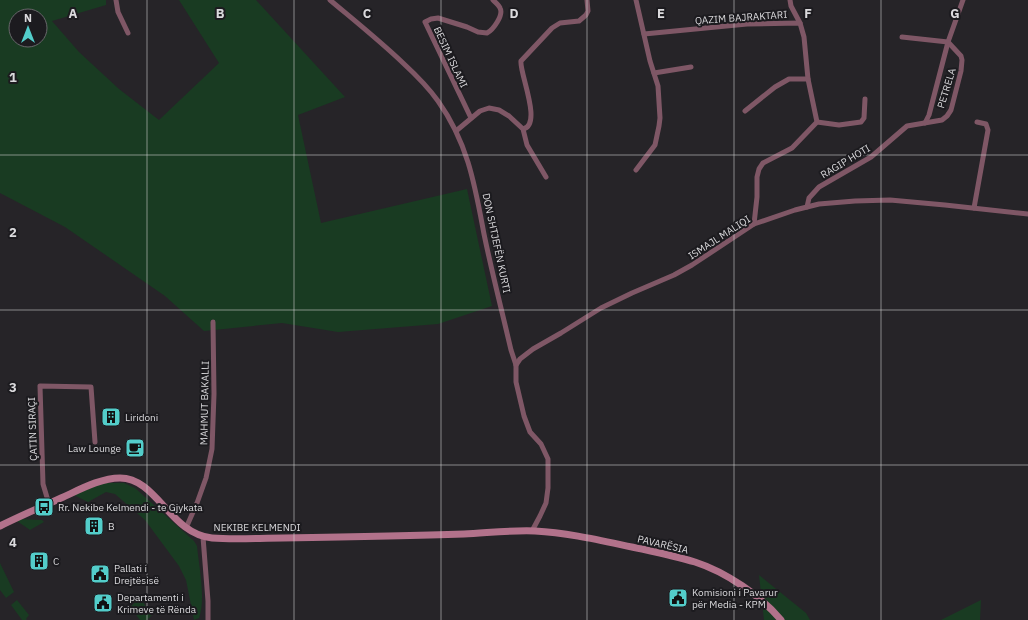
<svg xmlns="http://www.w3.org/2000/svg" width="1028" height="620" font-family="'IBM Plex Sans',sans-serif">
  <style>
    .green { fill: #193b22; fill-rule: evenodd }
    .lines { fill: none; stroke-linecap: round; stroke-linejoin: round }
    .street { stroke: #7f5766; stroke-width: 5 }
    .secondary { stroke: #b2728b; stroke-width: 7 }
    .grid { fill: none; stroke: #dbdadd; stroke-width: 1; stroke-opacity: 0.55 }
    .labels { text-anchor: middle; stroke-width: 4; stroke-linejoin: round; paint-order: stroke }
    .street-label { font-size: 10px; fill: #dbdadd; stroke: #1c1b1f }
    .poi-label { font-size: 10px; fill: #dbdadd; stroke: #1c1b1f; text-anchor: start }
    .grid-label { font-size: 13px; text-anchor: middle; font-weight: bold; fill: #dbdadd; stroke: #1c1b1f; stroke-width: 4; stroke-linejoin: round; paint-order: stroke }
  </style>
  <rect width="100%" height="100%" fill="#262428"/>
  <!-- green -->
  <g class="green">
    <path d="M0 0H106V5L52 21 79 52 119 89 159 120 219 63 179 0H256L345 97 298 115 321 223 467 189 492 306 438 324 338 332 282 323 204 331 165 296 65 227 0 193ZM16 16H40V40H16Z"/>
    <path d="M106 483H124L135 488 194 541 197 546C199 567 206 599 199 618L194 620 186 580 179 566 145 520 115 494 106 492 88 502 74 495 97 485Z"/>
    <path d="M21 519 42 520 44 522 30 530 17 521Z"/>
    <path d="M0 563 14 592 6 598 0 590Z"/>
    <path d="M759 575 806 613 810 620H764Z"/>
    <path d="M140 598 152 615 147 620H140L130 607Z"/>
    <path d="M17 600 29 615 26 619 27 620H22L11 605Z"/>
    <path d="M981 600 980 620H941Z"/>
  </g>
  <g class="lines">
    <!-- street -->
    <g class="street">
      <path d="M116 0 118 12 128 33"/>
      <path d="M330 0C355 21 380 41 403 63 416 75 428 87 438 101 468 143 475 186 484 234 492 273 502 311 511 350L516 365V382L524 416 530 432 541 444 548 459V488L546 503 540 516 532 531"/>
      <path d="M790 0 791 6 800 23"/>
      <path d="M644 34 747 24 800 23 804 37 808 79 817 122 792 148 763 163 759 169 757 177V197L754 224"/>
      <path d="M654 73 691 67"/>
      <path d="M745 111 775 87 789 79H808"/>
      <path d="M471 118 425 22 431 19 438 18 467 27 478 32 487 33C493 30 504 15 500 8 499 5 495 2 493 0"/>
      <path d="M817 122 839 125 861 122 864 118 865 99"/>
      <path d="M925 123 929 115 948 42 963 0"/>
      <path d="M523 129C543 125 519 72 521 61L552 28 560 23 579 21 586 15 588 11 587 0"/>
      <path d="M456 131 480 111 489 108 499 110 509 116 523 129 527 145 546 177"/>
      <path d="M636 170 655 145 659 126 660 118 658 86 650 61 636 0"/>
      <path d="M807 207 809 198 819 187 871 157 907 126 942 120 947 116 951 110 961 71 962 60 961 56 948 42 902 37"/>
      <path d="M974 208 988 130 986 124 977 122"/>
      <path d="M516 365 520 359 533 349 561 333 601 308 632 293 674 275 692 265 754 224 795 210 819 204 855 201 890 200 945 205 1028 214"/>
      <path d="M49 504 43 484 40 386 91 387 95 442"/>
      <path d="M186 528 197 503 206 478 212 449 214 394 213 322"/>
      <path d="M203 537 208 601V620"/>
    </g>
    <!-- secondary -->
    <path class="secondary" d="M0 526C20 516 41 507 61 498 79 490 100 478 120 478 157 478 170 534 212 538 235 540 260 538 283 538 344 537 404 536 464 534 487 533 511 530 535 531 571 533 607 542 642 549 660 553 678 557 695 562 726 572 761 596 781 620"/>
  </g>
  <!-- grid -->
  <path class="grid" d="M147 0V620M294 0V620M441 0V620M587 0V620M734 0V620M881 0V620M0 155H1028M0 310H1028M0 465H1028"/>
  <!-- icons -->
  <defs>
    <symbol id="building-square" viewBox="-11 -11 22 22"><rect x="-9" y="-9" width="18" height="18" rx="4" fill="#53cdca" stroke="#1c1b1f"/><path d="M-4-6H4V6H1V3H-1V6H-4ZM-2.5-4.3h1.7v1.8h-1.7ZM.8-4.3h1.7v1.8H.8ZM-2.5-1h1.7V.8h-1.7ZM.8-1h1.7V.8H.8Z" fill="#111"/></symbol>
    <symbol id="cafe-square" viewBox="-11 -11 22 22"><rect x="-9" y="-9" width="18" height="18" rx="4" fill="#53cdca" stroke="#1c1b1f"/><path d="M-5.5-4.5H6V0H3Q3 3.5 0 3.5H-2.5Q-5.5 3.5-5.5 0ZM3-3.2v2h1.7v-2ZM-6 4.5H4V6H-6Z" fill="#111"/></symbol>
    <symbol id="bus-square" viewBox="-11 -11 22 22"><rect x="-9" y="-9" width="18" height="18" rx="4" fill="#53cdca" stroke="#1c1b1f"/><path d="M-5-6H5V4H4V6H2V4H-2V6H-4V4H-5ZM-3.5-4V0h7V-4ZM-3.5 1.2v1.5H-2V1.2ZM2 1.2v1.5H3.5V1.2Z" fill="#111"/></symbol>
    <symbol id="civic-square" viewBox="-11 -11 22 22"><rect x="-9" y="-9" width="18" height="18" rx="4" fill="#53cdca" stroke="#1c1b1f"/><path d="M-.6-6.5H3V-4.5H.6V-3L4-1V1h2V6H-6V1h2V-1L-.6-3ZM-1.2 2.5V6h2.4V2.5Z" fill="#111"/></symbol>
  </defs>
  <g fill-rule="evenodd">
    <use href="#building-square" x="100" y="406" width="22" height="22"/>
    <use href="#cafe-square" x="124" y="437" width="22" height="22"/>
    <use href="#bus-square" x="33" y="496" width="22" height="22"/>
    <use href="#building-square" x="83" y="515" width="22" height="22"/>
    <use href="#building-square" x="28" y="550" width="22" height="22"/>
    <use href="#civic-square" x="89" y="563" width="22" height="22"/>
    <use href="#civic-square" x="667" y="587" width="22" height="22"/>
    <use href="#civic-square" x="92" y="592" width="22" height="22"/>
  </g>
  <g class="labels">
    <!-- street labels -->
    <g class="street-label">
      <text transform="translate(741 17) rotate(-4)" y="4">QAZIM BAJRAKTARI</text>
      <text transform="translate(451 57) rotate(65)" y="4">BESIM ISLAMI</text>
      <text transform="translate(946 88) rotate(-73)" y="4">PETRELA</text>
      <text transform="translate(845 161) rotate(-31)" y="4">RAGIP HOTI</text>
      <text transform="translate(719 237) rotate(-33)" y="4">ISMAJL MALIQI</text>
      <text transform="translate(497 243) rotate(78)" y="4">DON SHTJEFËN KURTI</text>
      <text transform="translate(204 403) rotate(-89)" y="4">MAHMUT BAKALLI</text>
      <text transform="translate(32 429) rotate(-92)" y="4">ÇATIN SIRAÇI</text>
      <text x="257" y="531">NEKIBE KELMENDI</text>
      <text transform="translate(663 544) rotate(13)" y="4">PAVARËSIA</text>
    </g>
    <!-- poi labels -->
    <g class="poi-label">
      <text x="125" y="421">Liridoni</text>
      <text x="121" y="452" text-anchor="end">Law Lounge</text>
      <text x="58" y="511">Rr. Nekibe Kelmendi - te Gjykata</text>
      <text x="108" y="530">B</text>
      <text x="53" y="565">C</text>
      <text x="114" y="572">Pallati i<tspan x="114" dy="12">Drejtësisë</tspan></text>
      <text x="692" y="596">Komisioni i Pavarur<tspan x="692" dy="12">për Media - KPM</tspan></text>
      <text x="117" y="601">Departamenti i<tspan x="117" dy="12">Krimeve të Rënda</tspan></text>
    </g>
  </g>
  <g class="grid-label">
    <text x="73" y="18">A</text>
    <text x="220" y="18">B</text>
    <text x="367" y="18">C</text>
    <text x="514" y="18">D</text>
    <text x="661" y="18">E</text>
    <text x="808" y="18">F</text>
    <text x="955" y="18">G</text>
    <text x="13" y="82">1</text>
    <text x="13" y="237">2</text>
    <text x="13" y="392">3</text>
    <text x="13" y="547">4</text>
  </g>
  <!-- north arrow -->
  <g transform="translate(28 28)"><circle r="19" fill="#1c1b1f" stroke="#68676b"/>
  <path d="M0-3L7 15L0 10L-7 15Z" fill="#53cdca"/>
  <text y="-6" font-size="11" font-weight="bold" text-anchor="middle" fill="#dbdadd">N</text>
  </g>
</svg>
